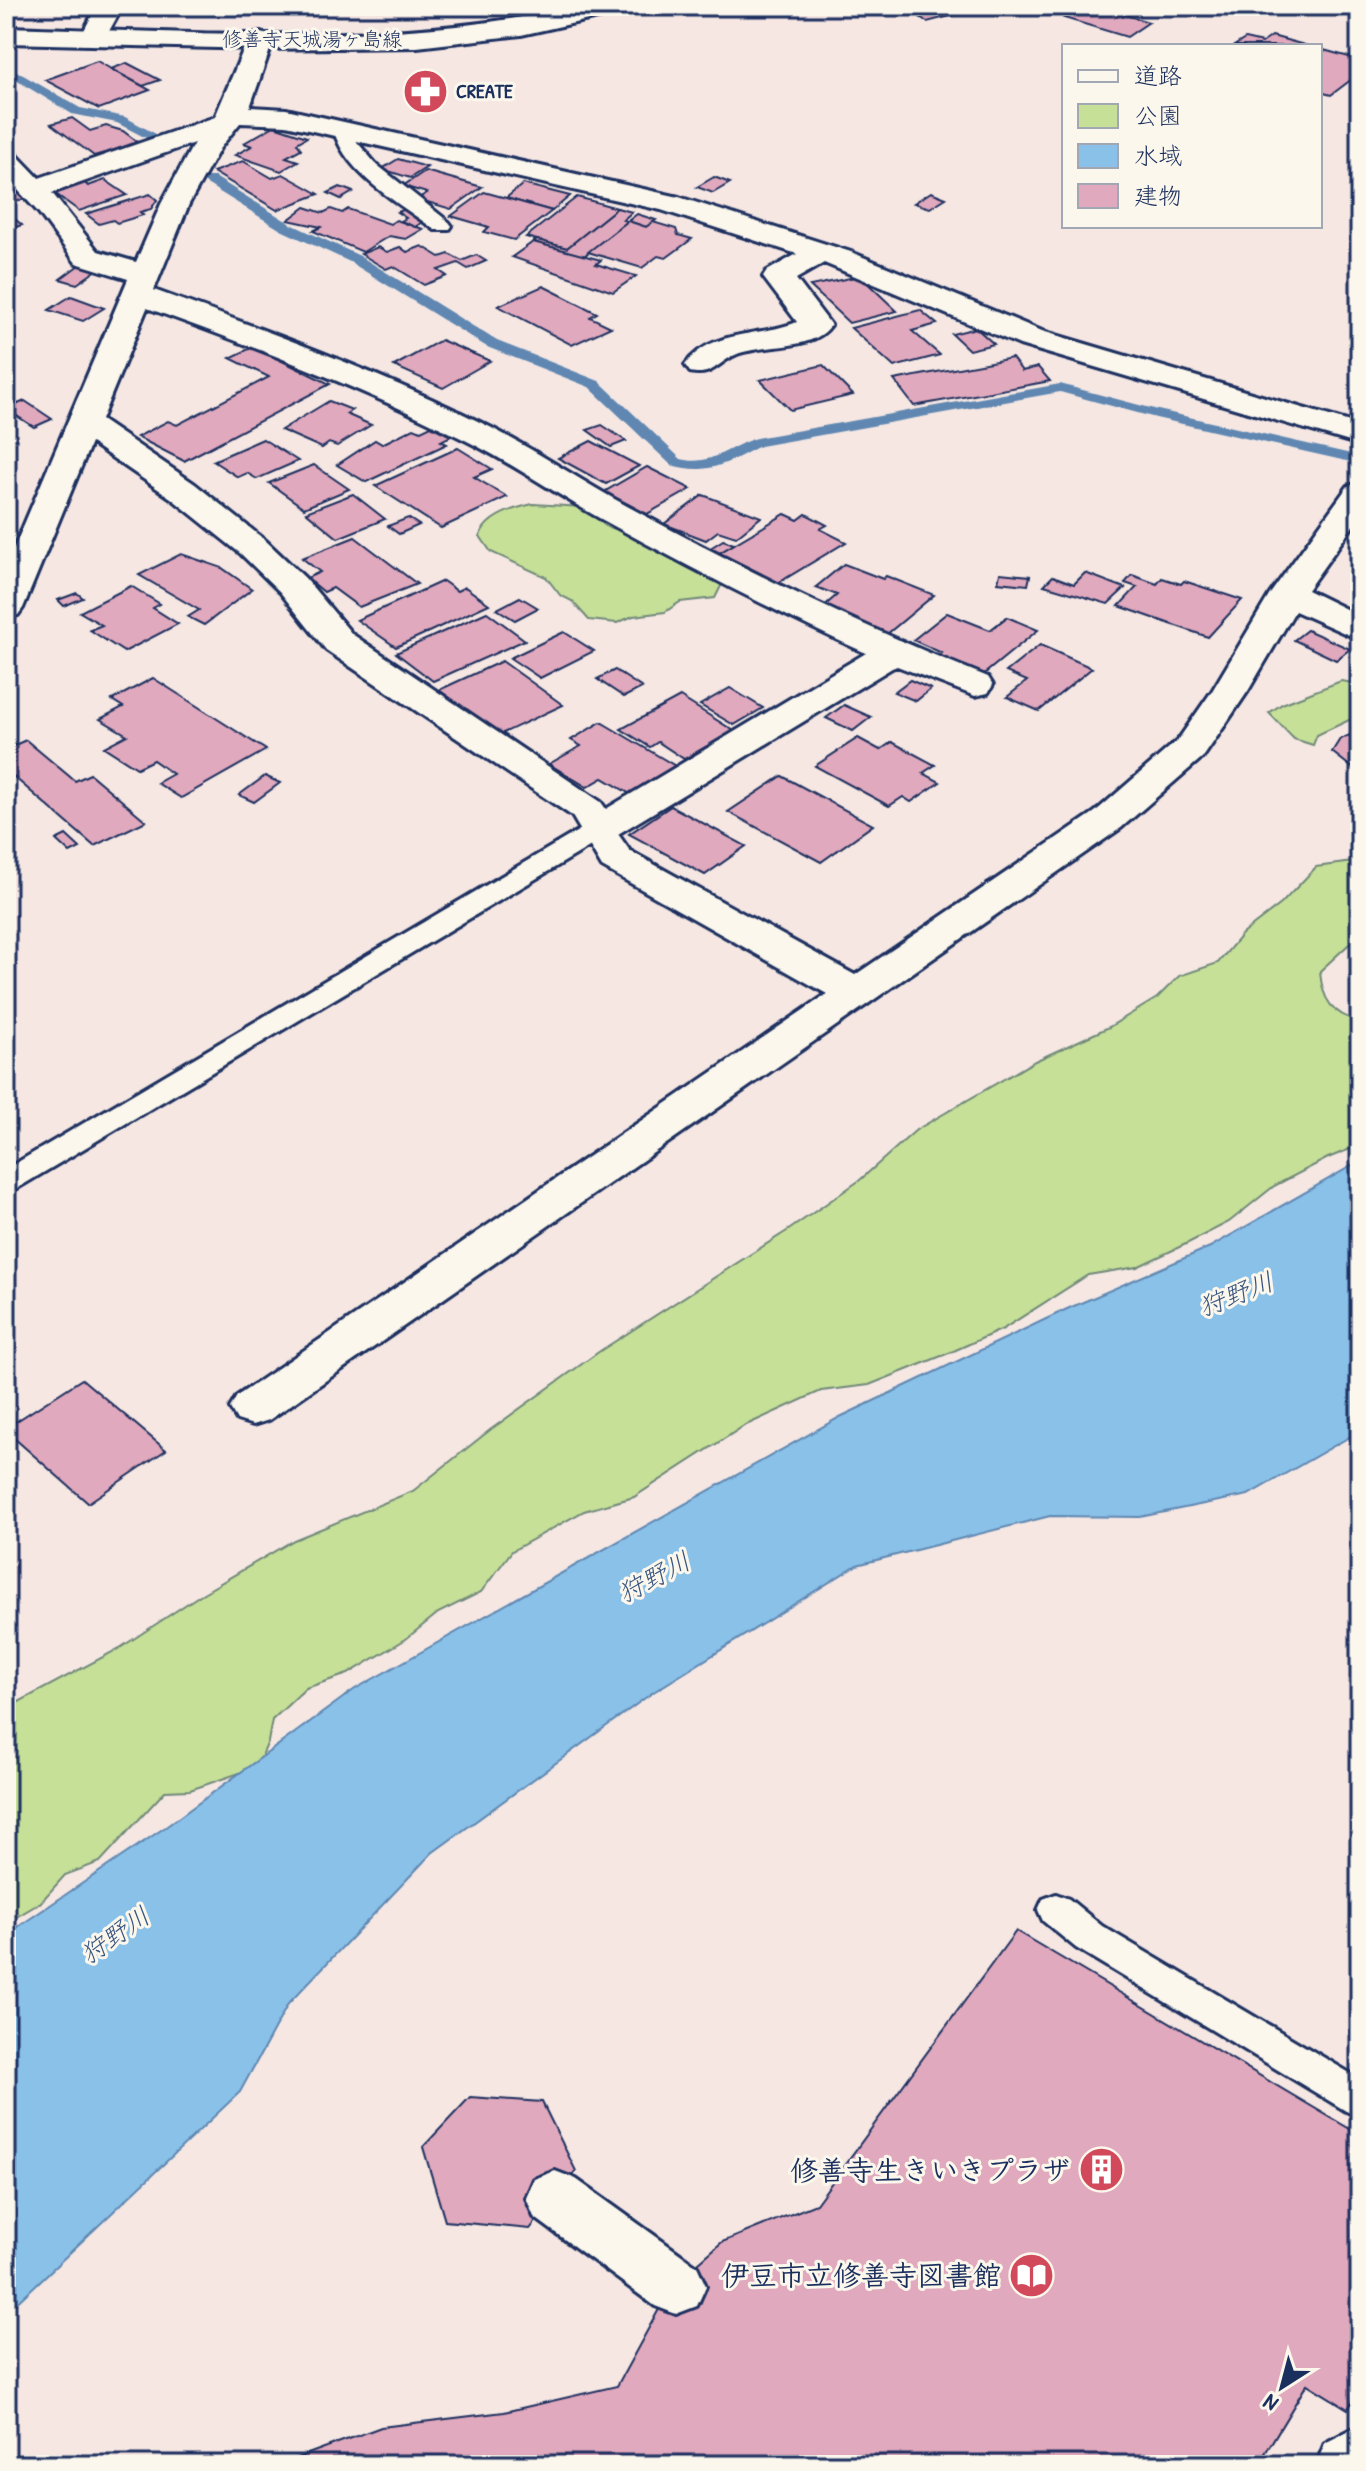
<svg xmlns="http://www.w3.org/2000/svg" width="1366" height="2471" font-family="'Patrick Hand','Klee One',sans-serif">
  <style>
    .green { fill: #c6e097; stroke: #70887a; stroke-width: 2 }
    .water { fill: #8ac1e8; stroke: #5e87b1; stroke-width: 2 }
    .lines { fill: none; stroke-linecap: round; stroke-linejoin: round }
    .stream { fill: #5e87b1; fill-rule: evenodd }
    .building { fill: #e1a9bd; stroke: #1b2f5e; stroke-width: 2 }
    .lane-casing { stroke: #1b2f5e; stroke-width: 6 }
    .street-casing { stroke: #1b2f5e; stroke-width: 6 }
    .secondary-casing { stroke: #1b2f5e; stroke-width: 6 }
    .lane { fill: #fbf7ec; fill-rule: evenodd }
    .street { fill: #fbf7ec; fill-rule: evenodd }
    .secondary { fill: #fbf7ec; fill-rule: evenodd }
    .labels { text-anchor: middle; stroke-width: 6; stroke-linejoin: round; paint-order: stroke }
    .far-street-label { font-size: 20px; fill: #1b2f5e; stroke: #fbf7ec }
    .far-poi-label { font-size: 20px; font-weight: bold; fill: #1b2f5e; stroke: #fbf7ec; text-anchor: start }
    .water-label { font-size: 26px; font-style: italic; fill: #375480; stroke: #fbf7ec }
    .near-poi-label { font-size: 28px; font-weight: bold; fill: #1b2f5e; stroke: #fbf7ec; text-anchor: end }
  </style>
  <rect width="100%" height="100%" fill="#f6e7e3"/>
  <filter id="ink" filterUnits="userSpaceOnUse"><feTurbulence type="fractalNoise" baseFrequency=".0125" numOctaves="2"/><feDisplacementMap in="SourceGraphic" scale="16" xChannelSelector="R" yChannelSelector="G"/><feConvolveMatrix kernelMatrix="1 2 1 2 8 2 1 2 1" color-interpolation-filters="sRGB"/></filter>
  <g filter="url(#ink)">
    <!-- green -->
    <g class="green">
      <path d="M533 504 583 507 607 527 631 532 649 546 694 564 707 578 722 584 715 598 680 602 665 612 633 616 617 623 589 620 572 601 560 595 546 577 491 552 480 536C486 516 514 508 533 504Z"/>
      <path d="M1341 681 1360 684V715L1317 735 1313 745 1294 739 1269 713 1282 704Z"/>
      <path d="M1360 861V934L1320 971C1322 1000 1332 1014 1360 1022V1145L1328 1158 1274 1186 1229 1222 1188 1243 1137 1267 1088 1275 1003 1329 949 1353 869 1385 821 1391 744 1426 634 1497 584 1511 512 1551 481 1592 438 1613 406 1639 348 1674 306 1688 272 1720 268 1742 257 1767 190 1790 165 1791 100 1862 65 1875 40 1903 6 1923V1713L13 1705 120 1648 200 1595 294 1540 413 1491 490 1430 600 1351 790 1229 860 1180 916 1130 1035 1061 1109 1027 1157 998 1179 976 1218 963 1242 934 1281 904 1316 867Z"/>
    </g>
    <!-- water -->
    <path class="water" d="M1360 1161V1431L1248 1495 1140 1517 1050 1516 857 1565 652 1693 432 1853 288 2004 240 2092 6 2313V1935L167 1826 355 1689 840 1417 1067 1309 1210 1247Z"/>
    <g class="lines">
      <!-- stream -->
      <g class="stream">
        <path d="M6 65 80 108 125 117 163 138 152 141 117 123 72 114 6 74Z"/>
        <path d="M205 177H215L291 224 360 256 497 341 599 381 681 459C711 467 729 446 756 438L1060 384 1158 410 1360 456V464L1156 418 1060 392 760 446C727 463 709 476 671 465L589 387 487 347 350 262 281 230 205 183Z"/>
      </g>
    </g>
    <!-- building -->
    <g class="building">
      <path d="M905 6H962L970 11 927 22Z"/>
      <path d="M1083 6H1095L1149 22 1127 37 1064 18Z"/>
      <path d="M1272 36 1308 46H1234L1245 39 1262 43Z"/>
      <path d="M1320 49 1360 60V73L1331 95 1320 92Z"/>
      <path d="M97 61 111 69 150 90 99 109 45 80Z"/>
      <path d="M127 63 160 80 143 86 111 69Z"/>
      <path d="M72 118 90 131 106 126 123 131 139 143 94 156 51 124Z"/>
      <path d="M274 126 307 137 297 143 301 149 286 157 298 161 281 171 235 155 252 146 244 143Z"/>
      <path d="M398 159 427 167 410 178 382 169Z"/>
      <path d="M243 161 272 178 283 174 319 194 277 210 213 172Z"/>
      <path d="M425 171 482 187 451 209 417 199 427 193 403 186Z"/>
      <path d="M714 177 730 183 713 193 697 187Z"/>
      <path d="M105 180 127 195 79 211 53 192 84 182 88 186Z"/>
      <path d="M9 184 25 199 6 204V185Z"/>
      <path d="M523 184 570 196 552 211 506 198Z"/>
      <path d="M340 187 353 192 341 199 328 193Z"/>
      <path d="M484 192 506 198 552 211 514 240 484 232 489 227 451 216Z"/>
      <path d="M931 192 946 198 930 208 914 203Z"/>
      <path d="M150 194 157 200 151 209 140 212 143 215 117 223 113 220 99 224 86 214Z"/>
      <path d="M577 197 617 208 567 248 526 237Z"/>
      <path d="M305 207 323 213 331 209 342 213 348 209 390 224 396 220 423 229 406 239 389 236 363 252 313 231 321 227 288 220Z"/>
      <path d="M413 207 427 219 415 227 401 221 406 218 397 212Z"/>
      <path d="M617 208 632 212 623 220 628 221 584 256 533 242 537 240 567 248Z"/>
      <path d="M9 214 22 225 6 230V215Z"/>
      <path d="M637 214 656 220 646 227 628 221Z"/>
      <path d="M628 221 646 227 653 222 676 229 678 235 692 239 666 258 658 256 642 268 588 252Z"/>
      <path d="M533 242 601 260 596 264 636 276 613 292 512 257Z"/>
      <path d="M422 246 440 257 449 254 462 261 476 255 486 261 468 269 458 263 438 270 447 276 424 285 393 266 386 269 361 254 378 247 387 252 400 247 407 252Z"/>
      <path d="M79 265 97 270 77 284 60 279Z"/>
      <path d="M860 276 897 311 849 323 810 286Z"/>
      <path d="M543 286 597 313 590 317 611 327 572 345 498 306Z"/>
      <path d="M71 296 104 308 83 321 49 310Z"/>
      <path d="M920 310 937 324 912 331 940 355 894 367 851 328Z"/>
      <path d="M976 328 994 344 969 350 952 334Z"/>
      <path d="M441 340 490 361 443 388 394 366Z"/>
      <path d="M253 347 330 384 184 461 137 437 168 421 177 425 269 377 230 358Z"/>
      <path d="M1012 358 1022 371 1038 367 1050 381 914 406 894 380Z"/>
      <path d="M823 365 853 395 790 410 760 380Z"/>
      <path d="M25 401 52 419 34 427 6 409Z"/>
      <path d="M329 401 352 410 346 414 371 425 337 446 329 443 322 448 281 430Z"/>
      <path d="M602 425 626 441 611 447 587 430Z"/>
      <path d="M431 426 451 436 441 441 447 444 366 482 337 465 375 440 382 444 414 428 421 431Z"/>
      <path d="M263 439 298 461 257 479 247 473 238 477 213 461Z"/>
      <path d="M591 441 639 466 606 484 558 458Z"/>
      <path d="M458 448 492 469 474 477 507 497 441 528 375 486Z"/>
      <path d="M314 465 349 489 304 508 269 483Z"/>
      <path d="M647 467 691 489 647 514 604 492Z"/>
      <path d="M353 494 385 519 338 538 306 512Z"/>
      <path d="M703 495 761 517 736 537 718 531 706 540 664 524Z"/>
      <path d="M785 514 798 520 806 514 827 525 820 529 846 542 773 586 714 556Z"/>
      <path d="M408 518 419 525 399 534 388 526Z"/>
      <path d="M355 537 417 584 359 607 333 588 324 592 307 578 320 572 302 558Z"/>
      <path d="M723 540 734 544 714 556 704 552Z"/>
      <path d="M181 554 222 568 252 589 204 625 188 617 199 610 139 575Z"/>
      <path d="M844 564 883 579 886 576 934 595 887 634 822 608 837 595 816 587Z"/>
      <path d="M1000 573 1030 576 1028 585 998 582Z"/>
      <path d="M1085 573 1125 588 1108 604 1044 585 1053 576 1074 584Z"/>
      <path d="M1132 575 1157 584 1162 578 1181 584 1184 581 1242 600 1208 637 1119 606 1137 587 1125 583Z"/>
      <path d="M443 581 457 591 465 587 489 604 396 647 357 620Z"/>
      <path d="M131 586 160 604 153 608 178 624 124 652 90 630 102 625 80 612Z"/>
      <path d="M77 593 83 598 64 606 58 600Z"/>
      <path d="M520 597 538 608 515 620 497 609Z"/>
      <path d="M487 612 525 640 433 681 396 653Z"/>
      <path d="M947 613 990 630 1007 617 1038 630 984 674 965 666 959 670 934 660 942 653 913 640Z"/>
      <path d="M1307 630 1350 649 1336 660 1294 640Z"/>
      <path d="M564 632 594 651 540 678 510 658Z"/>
      <path d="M1040 645 1092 668 1039 711 1007 697 1027 681 1006 672Z"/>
      <path d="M502 661 563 705 499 735 439 690Z"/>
      <path d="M615 670 642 688 624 697 597 679Z"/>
      <path d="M153 678 266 750 181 798 157 783 173 774 153 760 137 768 104 747 127 735 100 719 123 707 112 700Z"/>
      <path d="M910 680 931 689 916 701 894 692Z"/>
      <path d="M730 688 763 708 734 725 700 705Z"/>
      <path d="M680 697 734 731 684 759 658 742 650 747 621 729Z"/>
      <path d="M844 705 871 717 853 731 826 718Z"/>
      <path d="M601 722 677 767 632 795 603 778 587 787 549 764 581 746 571 740Z"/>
      <path d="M1360 731V774L1332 752 1340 739Z"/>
      <path d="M858 738 880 750 892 742 935 765 923 773 940 782 911 802 903 797 889 806 815 766Z"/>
      <path d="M26 740 75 781 90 774 146 821 94 846 6 770V749Z"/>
      <path d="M265 776 280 783 254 802 239 795Z"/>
      <path d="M782 776 873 825 821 862 728 812Z"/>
      <path d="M671 806 746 846 705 875 629 834Z"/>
      <path d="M66 835 80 848 70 853 56 840Z"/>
      <path d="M82 1379 166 1450 88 1503 6 1431V1428Z"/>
      <path d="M1016 1931 1360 2135V2389L1348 2409 1307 2384 1258 2465H278L381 2427 504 2412 617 2386 664 2300 690 2270 722 2242 816 2204Z"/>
      <path d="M470 2097 542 2102 576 2171 530 2229 445 2221 423 2147Z"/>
    </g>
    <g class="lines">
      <defs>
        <g id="lane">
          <path d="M344 125 351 127 357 142 376 164 449 222 452 226 449 230H435C401 204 346 175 334 131Z"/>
          <path d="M597 823 606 825 610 831 606 837 16 1189 6 1192V1169L588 825Z"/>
          <path d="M1056 1894 1069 1899 1102 1926 1360 2079V2117L1346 2111 1076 1948 1043 1921 1038 1910 1043 1899Z"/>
        </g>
        <g id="street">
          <path d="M97 6H123L103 42H85L81 36Z"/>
          <path d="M260 33 269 35 273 41 250 107 286 109 679 197 851 252 1042 331 1360 425V445L1020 345 824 263 796 279 831 325C813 352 763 343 735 355 717 363 712 377 690 372L685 365C710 329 761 337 797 322L763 277 767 271 797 254 661 210 286 125 240 123 220 148 189 204 154 290C268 331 382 373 490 427 537 451 581 481 627 506 744 570 864 628 988 677L993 685 988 693 975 696 897 666 892 668 618 834 630 851 855 975 1095 812 1178 740 1212 691 1270 594 1348 486 1360 483V516L1307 590 1360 616V640L1295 611 1248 691 1204 756 1121 828 269 1420 253 1425 237 1420 230 1408 237 1396 827 994 602 867 572 816 326 650 280 592 241 554 171 498 91 443 23 608 18 615 6 618V567L128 279 76 263 39 213 6 177V151L16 154 39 178 215 117 247 41 251 35ZM194 143 161 204 136 262 98 251 52 193ZM147 308C255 347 363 388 465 440 512 463 556 494 601 519 688 567 776 612 866 653L606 809 601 802 352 634 305 578 265 540 195 484 101 420Z"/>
          <path d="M555 2171 576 2179 697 2266 706 2286 697 2306 676 2314 655 2306 534 2217 526 2198 534 2179Z"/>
          <path d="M1360 2425V2465H1316L1325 2443Z"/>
        </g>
        <path id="secondary" d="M580 6H628L624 12 521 35 417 47 260 49 6 43V27C197 32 392 48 580 6Z"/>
      </defs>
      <!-- lane casing -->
      <use href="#lane" class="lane-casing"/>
      <!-- street casing -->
      <use href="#street" class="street-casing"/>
      <!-- secondary casing -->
      <use href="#secondary" class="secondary-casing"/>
      <!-- lane -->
      <use href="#lane" class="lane"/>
      <!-- street -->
      <use href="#street" class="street"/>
      <!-- secondary -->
      <use href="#secondary" class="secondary"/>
    </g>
  </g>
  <!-- icons -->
  <defs>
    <symbol id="pharmacy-disc" viewBox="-11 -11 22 22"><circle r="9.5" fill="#d1495b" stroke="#fbf7ec"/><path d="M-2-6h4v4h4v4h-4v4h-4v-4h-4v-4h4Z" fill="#fff"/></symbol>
    <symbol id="building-disc" viewBox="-11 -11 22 22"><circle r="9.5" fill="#d1495b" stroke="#fbf7ec"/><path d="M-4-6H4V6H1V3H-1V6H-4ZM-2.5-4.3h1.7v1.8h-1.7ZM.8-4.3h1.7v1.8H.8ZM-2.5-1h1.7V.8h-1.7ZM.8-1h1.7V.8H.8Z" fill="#fff"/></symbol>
    <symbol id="library-disc" viewBox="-11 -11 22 22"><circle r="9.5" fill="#d1495b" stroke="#fbf7ec"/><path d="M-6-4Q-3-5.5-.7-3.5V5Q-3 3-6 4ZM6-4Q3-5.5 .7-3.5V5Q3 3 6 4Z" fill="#fff"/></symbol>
  </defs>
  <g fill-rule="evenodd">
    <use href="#pharmacy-disc" x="400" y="66" width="51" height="51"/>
    <use href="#building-disc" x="1076" y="2144" width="51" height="51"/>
    <use href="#library-disc" x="1006" y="2250" width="51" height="51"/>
  </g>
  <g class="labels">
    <!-- far-street labels -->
    <g class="far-street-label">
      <text x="312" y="46">修善寺天城湯ヶ島線</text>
    </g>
    <!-- far-poi labels -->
    <g class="far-poi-label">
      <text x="456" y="98">CREATE</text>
    </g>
    <!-- water labels -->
    <g class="water-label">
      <text transform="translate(1236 1294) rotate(-21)" y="9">狩野川</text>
      <text transform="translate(654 1577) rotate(-28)" y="9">狩野川</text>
      <text transform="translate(115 1935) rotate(-35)" y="9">狩野川</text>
    </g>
    <!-- near-poi labels -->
    <g class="near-poi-label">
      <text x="1070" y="2180">修善寺生きいきプラザ</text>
      <text x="1001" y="2285">伊豆市立修善寺図書館</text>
    </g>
  </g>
  <!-- margin -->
  <rect width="1366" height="2471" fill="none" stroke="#fbf7ec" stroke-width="32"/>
  <rect x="16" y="16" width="1334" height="2439" fill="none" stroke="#1b2f5e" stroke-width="3" filter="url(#ink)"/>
  <!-- legend -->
  <rect x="1062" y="44" width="260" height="184" fill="#fbf7ec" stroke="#a1a7b3" stroke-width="2"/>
  <rect x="1078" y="70" width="40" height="12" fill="#fbf7ec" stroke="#a1a7b3" stroke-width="2"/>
  <text x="1134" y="84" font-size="24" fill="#1b2f5e">道路</text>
  <rect x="1078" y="104" width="40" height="24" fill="#c6e097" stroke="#a1a7b3" stroke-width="2"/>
  <text x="1134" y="124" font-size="24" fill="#1b2f5e">公園</text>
  <rect x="1078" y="144" width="40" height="24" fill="#8ac1e8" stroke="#a1a7b3" stroke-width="2"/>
  <text x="1134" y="164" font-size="24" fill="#1b2f5e">水域</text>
  <rect x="1078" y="184" width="40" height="24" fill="#e1a9bd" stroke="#a1a7b3" stroke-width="2"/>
  <text x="1134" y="204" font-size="24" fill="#1b2f5e">建物</text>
  <!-- north arrow -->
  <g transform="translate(1282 2387) rotate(216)" stroke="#fbf7ec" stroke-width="6" paint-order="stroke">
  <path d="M0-6L14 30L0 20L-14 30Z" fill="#1b2f5e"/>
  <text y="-12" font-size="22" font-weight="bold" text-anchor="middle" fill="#1b2f5e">N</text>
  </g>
</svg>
